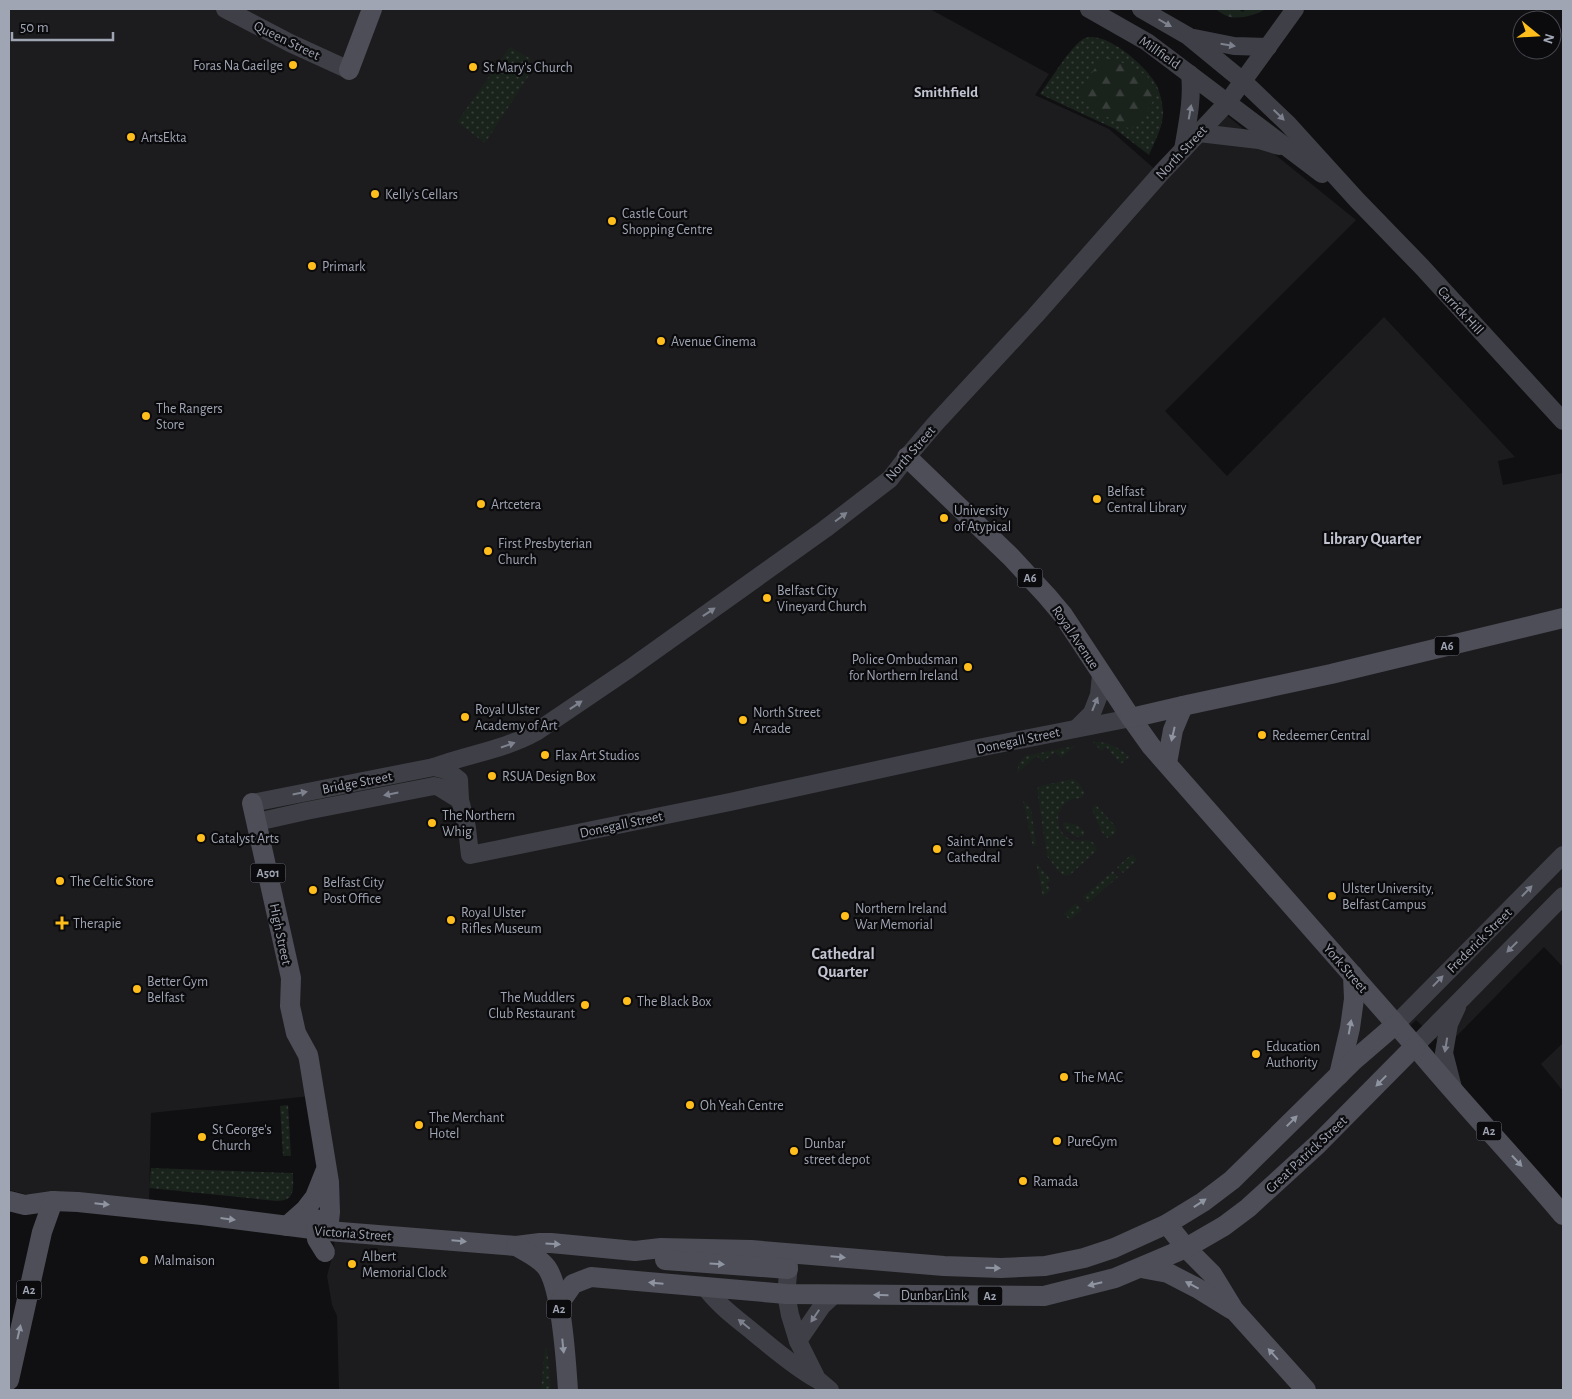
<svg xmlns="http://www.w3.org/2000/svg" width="1572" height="1399" font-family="'Alegreya Sans',sans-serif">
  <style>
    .built { fill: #1c1c1f }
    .green { fill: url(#green-dots) }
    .forest { fill: url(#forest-firs) }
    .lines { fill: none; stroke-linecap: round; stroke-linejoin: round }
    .secondary { stroke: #3f4047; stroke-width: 18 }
    .primary { stroke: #4d4e57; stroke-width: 20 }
    .oneway { fill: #7e828e }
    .oneway2 { fill: #8f94a1 }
    .poi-dot { fill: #ffbe1b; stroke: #0b0b0d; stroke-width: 2 }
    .labels { text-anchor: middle; stroke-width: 4.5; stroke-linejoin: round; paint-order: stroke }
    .shield { fill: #0b0b0d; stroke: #737782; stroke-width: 1 }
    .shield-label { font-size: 12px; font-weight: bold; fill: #a0a5b4 }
    .street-label { font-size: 14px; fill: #a0a5b4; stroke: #0b0b0d }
    .poi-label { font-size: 14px; fill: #a0a5b4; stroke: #0b0b0d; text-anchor: start }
    .neighbourhood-label { font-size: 15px; font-weight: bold; fill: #c1c4d0; stroke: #0b0b0d }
    .quarter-label { font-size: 16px; font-weight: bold; fill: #c1c4d0; stroke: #0b0b0d }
  </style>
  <defs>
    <pattern id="green-dots" width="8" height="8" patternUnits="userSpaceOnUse" patternTransform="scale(1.25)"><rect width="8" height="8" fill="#1a221c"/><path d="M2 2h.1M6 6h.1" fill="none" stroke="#383f3b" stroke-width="1.8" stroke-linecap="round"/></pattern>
    <pattern id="forest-firs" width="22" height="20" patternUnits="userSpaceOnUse" patternTransform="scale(1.25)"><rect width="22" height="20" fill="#1a221c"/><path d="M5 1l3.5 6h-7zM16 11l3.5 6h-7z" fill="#383f3b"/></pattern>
  </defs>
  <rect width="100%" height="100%" fill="#101012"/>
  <!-- built -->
  <g class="built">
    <path d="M9 9H930L1049 74 1035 95 1109 129 1166 179 1225 114 1356 220 1165 411 1227 476 1384 317 1515 457 1498 461 1503 485 1563 473V967L1544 947 1445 1048 1416 1020 1408 1028 1563 1221V1390H339L337 1316 332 1305 327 1276 334 1250 335 1220 320 1095 151 1113 149 1205 53 1201 9 1190Z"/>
    <path d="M1563 1043V1091L1541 1064Z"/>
  </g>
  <!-- green -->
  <g class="green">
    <path d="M1093 37C1114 39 1143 64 1154 81 1160 89 1163 105 1163 115 1162 129 1154 143 1149 155L1115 129 1040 94C1050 81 1072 44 1085 38 1088 37 1091 37 1093 37Z"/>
    <path d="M510 47 531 59 529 62 535 66 485 143 457 122Z"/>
    <path d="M1093 742C1107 741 1119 747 1129 757L1121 764 1106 747 1101 751Z"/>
    <path d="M1075 746 1061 758 1055 752 1043 762 1037 756 1017 773 1019 763 1025 756Z"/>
    <path d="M1072 779C1078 781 1085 789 1084 795L1082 798C1075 799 1073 798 1067 802 1054 811 1056 831 1069 839 1077 843 1085 837 1092 842 1096 844 1097 848 1096 851L1070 875 1065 876 1058 871 1047 856 1037 789 1040 786Z"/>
    <path d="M1023 800 1031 809 1036 844 1033 847Z"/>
    <path d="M1094 805 1098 807 1116 827V832L1111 837 1110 836 1107 838 1101 831 1092 809Z"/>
    <path d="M1064 822 1077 825 1084 831V836L1077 837C1074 836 1065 830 1063 827Z"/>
    <path d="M1132 854 1137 860 1123 873 1117 867Z"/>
    <path d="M1036 862 1051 880 1047 884 1051 890 1043 897Z"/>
    <path d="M1113 871 1118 877 1088 903 1083 897Z"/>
    <path d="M1076 903 1082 910 1070 920 1064 914Z"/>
    <path d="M288 1105 291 1156H283L280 1106Z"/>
    <path d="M151 1168 293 1173C293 1188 296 1201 277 1201L149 1188Z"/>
    <path d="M547 1348 551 1390H541L545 1349Z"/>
  </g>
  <!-- forest -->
  <g class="forest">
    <path d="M1215 9H1238L1243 12 1245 9H1266C1256 15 1242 19 1230 17 1225 16 1220 12 1215 9Z"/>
    <path d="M1109 58C1126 64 1160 74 1154 99 1152 105 1136 124 1131 130L1117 121 1100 114 1085 104 1079 93 1099 62Z"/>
  </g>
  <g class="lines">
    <!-- secondary -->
    <g class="secondary">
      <path d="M225 9 290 43 349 70"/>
      <path d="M1089 9 1147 42 1322 174"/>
      <path d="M1141 9 1188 36 1244 82 1288 124 1357 200 1422 267 1563 421"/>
      <path d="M1194 38 1234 46 1268 47"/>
      <path d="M1199 133 1259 140 1279 146"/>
      <path d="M1183 150C1187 125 1193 100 1190 74"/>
      <path d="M1077 728 1092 713 1099 695 1101 675"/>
      <path d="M434 767C468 754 504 750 536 732L629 669 825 529 890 479 907 457 935 424 1035 316 1162 172 1227 103 1295 9"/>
      <path d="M252 803 434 767 446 770 459 780 460 800 467 828 470 855 730 802 973 749 1131 718"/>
      <path d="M257 822 306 811 434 786 439 787 460 800"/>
      <path d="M1395 1025 1563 855"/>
      <path d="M1415 1046 1563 896"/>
      <path d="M1454 1092 1444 1053 1449 1024 1457 1007"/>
      <path d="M790 1256 786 1294 790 1315 798 1341 817 1379 830 1390"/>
      <path d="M705 1287C718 1305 736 1318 753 1332 774 1349 793 1366 816 1379"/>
      <path d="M798 1341 822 1306 835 1294"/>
    </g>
    <!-- primary -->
    <g class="primary">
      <path d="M349 70 372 9"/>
      <path d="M907 457 1011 557 1047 596 1063 615 1131 718 1151 746 1415 1046C1463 1104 1515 1158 1563 1215"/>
      <path d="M1131 718 1187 705 1331 674 1563 618"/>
      <path d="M1167 763 1173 730 1183 706"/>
      <path d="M252 803 291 978 290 1006 296 1033 308 1055 309 1060 329 1182 330 1212 328 1231"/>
      <path d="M1339 1075 1350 1028 1354 999 1353 975"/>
      <path d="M9 1201 25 1205 53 1201 78 1202 202 1215 328 1231 516 1246 540 1243H551L635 1251 661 1248 751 1250 944 1266 1001 1268 1045 1266 1084 1258 1114 1248 1167 1224 1203 1202 1232 1180 1352 1062 1395 1025"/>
      <path d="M316 1219 317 1239 325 1252"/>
      <path d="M1167 1224 1186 1248 1212 1274 1234 1310 1306 1390"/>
      <path d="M287 1226 305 1210 315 1197 325 1172"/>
      <path d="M516 1246C526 1252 540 1258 547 1268 562 1290 566 1362 568 1390"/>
      <path d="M665 1260 788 1269"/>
      <path d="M1141 1268 1168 1273 1197 1288 1231 1309"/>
      <path d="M559 1304 573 1284 591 1277 786 1294 1044 1296 1115 1278 1186 1248 1224 1226 1248 1208 1318 1144 1415 1046"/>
      <path d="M9 1380 42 1232 53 1201"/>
    </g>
  </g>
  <!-- one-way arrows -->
  <defs><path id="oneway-solid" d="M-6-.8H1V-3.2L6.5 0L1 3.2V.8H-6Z" transform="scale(1.25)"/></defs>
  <g class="oneway">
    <use href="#oneway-solid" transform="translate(1165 23) rotate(30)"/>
    <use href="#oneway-solid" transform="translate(1228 45) rotate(9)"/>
    <use href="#oneway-solid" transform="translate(1190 112) rotate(-80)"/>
    <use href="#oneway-solid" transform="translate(1279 115) rotate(44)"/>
    <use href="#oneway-solid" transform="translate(841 517) rotate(-37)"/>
    <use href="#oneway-solid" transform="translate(709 612) rotate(-34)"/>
    <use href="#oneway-solid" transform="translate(1095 704) rotate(-68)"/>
    <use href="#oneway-solid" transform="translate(576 705) rotate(-34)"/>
    <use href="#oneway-solid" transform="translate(508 745) rotate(-19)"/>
    <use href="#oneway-solid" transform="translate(300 793) rotate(-11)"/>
    <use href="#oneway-solid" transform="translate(391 794) rotate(169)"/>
    <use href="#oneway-solid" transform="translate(1527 891) rotate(-46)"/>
    <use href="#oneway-solid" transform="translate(1512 947) rotate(135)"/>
    <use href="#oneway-solid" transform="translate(1438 981) rotate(-46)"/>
    <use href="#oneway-solid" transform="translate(1446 1045) rotate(99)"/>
    <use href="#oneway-solid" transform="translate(815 1316) rotate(124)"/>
    <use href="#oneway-solid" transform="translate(744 1324) rotate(-141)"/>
  </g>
  <g class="oneway2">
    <use href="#oneway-solid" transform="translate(1173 734) rotate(103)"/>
    <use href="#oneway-solid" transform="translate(1350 1027) rotate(-80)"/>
    <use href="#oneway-solid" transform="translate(1381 1081) rotate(134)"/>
    <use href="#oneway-solid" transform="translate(1292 1121) rotate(-45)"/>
    <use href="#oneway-solid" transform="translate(1517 1161) rotate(47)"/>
    <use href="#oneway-solid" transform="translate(1200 1203) rotate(-34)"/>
    <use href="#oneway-solid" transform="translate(102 1204) rotate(6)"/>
    <use href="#oneway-solid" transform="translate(228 1219) rotate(7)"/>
    <use href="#oneway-solid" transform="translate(459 1241) rotate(5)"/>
    <use href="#oneway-solid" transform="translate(553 1244) rotate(4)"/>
    <use href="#oneway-solid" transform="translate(838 1257) rotate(5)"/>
    <use href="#oneway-solid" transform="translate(717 1264) rotate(4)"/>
    <use href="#oneway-solid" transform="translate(993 1268) rotate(2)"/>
    <use href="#oneway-solid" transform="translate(656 1283) rotate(-175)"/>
    <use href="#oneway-solid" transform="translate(1095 1284) rotate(166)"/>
    <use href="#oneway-solid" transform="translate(1192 1285) rotate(-152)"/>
    <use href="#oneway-solid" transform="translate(881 1295) rotate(-179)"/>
    <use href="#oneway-solid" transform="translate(19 1332) rotate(-77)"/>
    <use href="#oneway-solid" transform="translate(563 1346) rotate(84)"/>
    <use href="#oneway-solid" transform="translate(1273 1354) rotate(-132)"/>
  </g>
  <!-- markers -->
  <g class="poi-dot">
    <circle cx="293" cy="65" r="5"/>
    <circle cx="473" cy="67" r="5"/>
    <circle cx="131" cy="137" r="5"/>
    <circle cx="375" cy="194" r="5"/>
    <circle cx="612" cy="221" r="5"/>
    <circle cx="312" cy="266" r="5"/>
    <circle cx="661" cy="341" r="5"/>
    <circle cx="146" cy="416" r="5"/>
    <circle cx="1097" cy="499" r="5"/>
    <circle cx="481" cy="504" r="5"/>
    <circle cx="944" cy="518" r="5"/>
    <circle cx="488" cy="551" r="5"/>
    <circle cx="767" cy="598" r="5"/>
    <circle cx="968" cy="667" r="5"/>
    <circle cx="465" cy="717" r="5"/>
    <circle cx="743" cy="720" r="5"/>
    <circle cx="1262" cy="735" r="5"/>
    <circle cx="545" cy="755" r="5"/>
    <circle cx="492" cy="776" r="5"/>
    <circle cx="432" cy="823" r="5"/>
    <circle cx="201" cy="838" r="5"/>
    <circle cx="937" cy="849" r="5"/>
    <circle cx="60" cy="881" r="5"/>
    <circle cx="313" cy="890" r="5"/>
    <circle cx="1332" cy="896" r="5"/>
    <circle cx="845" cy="916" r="5"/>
    <circle cx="451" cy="920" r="5"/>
    <path d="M59.5 915.5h5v5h5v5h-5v5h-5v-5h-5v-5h5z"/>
    <circle cx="137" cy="989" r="5"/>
    <circle cx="627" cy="1001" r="5"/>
    <circle cx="585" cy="1005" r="5"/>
    <circle cx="1256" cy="1054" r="5"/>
    <circle cx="1064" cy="1077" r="5"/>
    <circle cx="690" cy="1105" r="5"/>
    <circle cx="419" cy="1125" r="5"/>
    <circle cx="202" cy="1137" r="5"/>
    <circle cx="1057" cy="1141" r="5"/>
    <circle cx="794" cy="1151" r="5"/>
    <circle cx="1023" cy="1181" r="5"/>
    <circle cx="144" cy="1260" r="5"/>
    <circle cx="352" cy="1264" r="5"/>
  </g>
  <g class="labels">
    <!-- shield labels -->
    <g class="shield">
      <rect x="1017.5" y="568.5" width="25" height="19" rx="4"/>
      <rect x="1434.5" y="636.5" width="25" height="19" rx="4"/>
      <rect x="250.5" y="863.5" width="35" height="19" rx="4"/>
      <rect x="1476.5" y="1121.5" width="25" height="19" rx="4"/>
      <rect x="16.5" y="1280.5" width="25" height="19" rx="4"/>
      <rect x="977.5" y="1286.5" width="25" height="19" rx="4"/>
      <rect x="546.5" y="1299.5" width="25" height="19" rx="4"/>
    </g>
    <g class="shield-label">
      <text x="1030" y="582">A6</text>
      <text x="1447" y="650">A6</text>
      <text x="268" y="877">A501</text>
      <text x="1489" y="1135">A2</text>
      <text x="29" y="1294">A2</text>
      <text x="990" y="1300">A2</text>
      <text x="559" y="1313">A2</text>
    </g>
    <!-- street labels -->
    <g class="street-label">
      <text transform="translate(287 40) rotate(26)" y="5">Queen Street</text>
      <text transform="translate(1160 52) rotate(35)" y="5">Millfield</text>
      <text transform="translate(1181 152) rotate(-47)" y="5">North Street</text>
      <text transform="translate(1461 310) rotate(47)" y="5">Carrick Hill</text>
      <text transform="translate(910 453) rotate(-49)" y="5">North Street</text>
      <text transform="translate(1076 637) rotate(56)" y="5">Royal Avenue</text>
      <text transform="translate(1018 740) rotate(-12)" y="5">Donegall Street</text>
      <text transform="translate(357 782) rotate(-11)" y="5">Bridge Street</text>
      <text transform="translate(621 824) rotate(-12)" y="5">Donegall Street</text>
      <text transform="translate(281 934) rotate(78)" y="5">High Street</text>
      <text transform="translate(1479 940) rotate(-45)" y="5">Frederick Street</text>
      <text transform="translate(1346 968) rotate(49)" y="5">York Street</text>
      <text transform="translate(1306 1154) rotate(-43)" y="5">Great Patrick Street</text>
      <text transform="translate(353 1233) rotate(4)" y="5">Victoria Street</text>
      <text x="934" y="1300">Dunbar Link</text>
    </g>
    <!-- poi labels -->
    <g class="poi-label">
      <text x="283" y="70" text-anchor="end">Foras Na Gaeilge</text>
      <text x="483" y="72">St Mary's Church</text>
      <text x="141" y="142">ArtsEkta</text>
      <text x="385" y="199">Kelly's Cellars</text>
      <text x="622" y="218">Castle Court<tspan x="622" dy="16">Shopping Centre</tspan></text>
      <text x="322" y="271">Primark</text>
      <text x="671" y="346">Avenue Cinema</text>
      <text x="156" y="413">The Rangers<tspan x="156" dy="16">Store</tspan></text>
      <text x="1107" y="496">Belfast<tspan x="1107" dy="16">Central Library</tspan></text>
      <text x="491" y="509">Artcetera</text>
      <text x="954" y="515">University<tspan x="954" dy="16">of Atypical</tspan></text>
      <text x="498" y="548">First Presbyterian<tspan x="498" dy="16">Church</tspan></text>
      <text x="777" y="595">Belfast City<tspan x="777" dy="16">Vineyard Church</tspan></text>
      <text x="958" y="664" text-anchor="end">Police Ombudsman<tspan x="958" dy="16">for Northern Ireland</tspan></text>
      <text x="475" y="714">Royal Ulster<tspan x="475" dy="16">Academy of Art</tspan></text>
      <text x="753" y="717">North Street<tspan x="753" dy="16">Arcade</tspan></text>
      <text x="1272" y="740">Redeemer Central</text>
      <text x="555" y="760">Flax Art Studios</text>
      <text x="502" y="781">RSUA Design Box</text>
      <text x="442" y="820">The Northern<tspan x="442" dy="16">Whig</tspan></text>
      <text x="211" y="843">Catalyst Arts</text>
      <text x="947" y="846">Saint Anne's<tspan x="947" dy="16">Cathedral</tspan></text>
      <text x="70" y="886">The Celtic Store</text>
      <text x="323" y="887">Belfast City<tspan x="323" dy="16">Post Office</tspan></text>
      <text x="1342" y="893">Ulster University,<tspan x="1342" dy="16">Belfast Campus</tspan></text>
      <text x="855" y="913">Northern Ireland<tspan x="855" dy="16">War Memorial</tspan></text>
      <text x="461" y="917">Royal Ulster<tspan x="461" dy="16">Rifles Museum</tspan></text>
      <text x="73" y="928">Therapie</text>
      <text x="147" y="986">Better Gym<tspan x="147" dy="16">Belfast</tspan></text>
      <text x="575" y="1002" text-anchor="end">The Muddlers<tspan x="575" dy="16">Club Restaurant</tspan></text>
      <text x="637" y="1006">The Black Box</text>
      <text x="1266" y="1051">Education<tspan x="1266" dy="16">Authority</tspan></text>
      <text x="1074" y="1082">The MAC</text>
      <text x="700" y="1110">Oh Yeah Centre</text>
      <text x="429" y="1122">The Merchant<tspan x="429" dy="16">Hotel</tspan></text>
      <text x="212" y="1134">St George's<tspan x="212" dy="16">Church</tspan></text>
      <text x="1067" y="1146">PureGym</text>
      <text x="804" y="1148">Dunbar<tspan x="804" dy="16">street depot</tspan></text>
      <text x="1033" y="1186">Ramada</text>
      <text x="362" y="1261">Albert<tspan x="362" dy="16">Memorial Clock</tspan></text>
      <text x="154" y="1265">Malmaison</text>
    </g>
    <!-- neighbourhood labels -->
    <g class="neighbourhood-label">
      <text x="946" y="97">Smithfield</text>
    </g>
    <!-- quarter labels -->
    <g class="quarter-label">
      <text x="1372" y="544">Library Quarter</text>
      <text x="843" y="959">Cathedral<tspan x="843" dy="18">Quarter</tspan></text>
    </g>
  </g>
  <!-- border -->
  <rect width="1572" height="1399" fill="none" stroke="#a0a5b4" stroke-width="20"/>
  <!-- north arrow -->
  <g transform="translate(1537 35) rotate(108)"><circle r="24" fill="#0b0b0d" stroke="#474950"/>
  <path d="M0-4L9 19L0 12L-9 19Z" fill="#ffbe1b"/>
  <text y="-8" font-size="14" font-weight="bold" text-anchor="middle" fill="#a0a5b4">N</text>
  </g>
  <!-- scale -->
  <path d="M12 32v8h101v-8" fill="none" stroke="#a0a5b4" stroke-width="2.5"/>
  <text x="20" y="32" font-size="15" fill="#a0a5b4" stroke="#0b0b0d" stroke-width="4" paint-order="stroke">50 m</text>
</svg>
